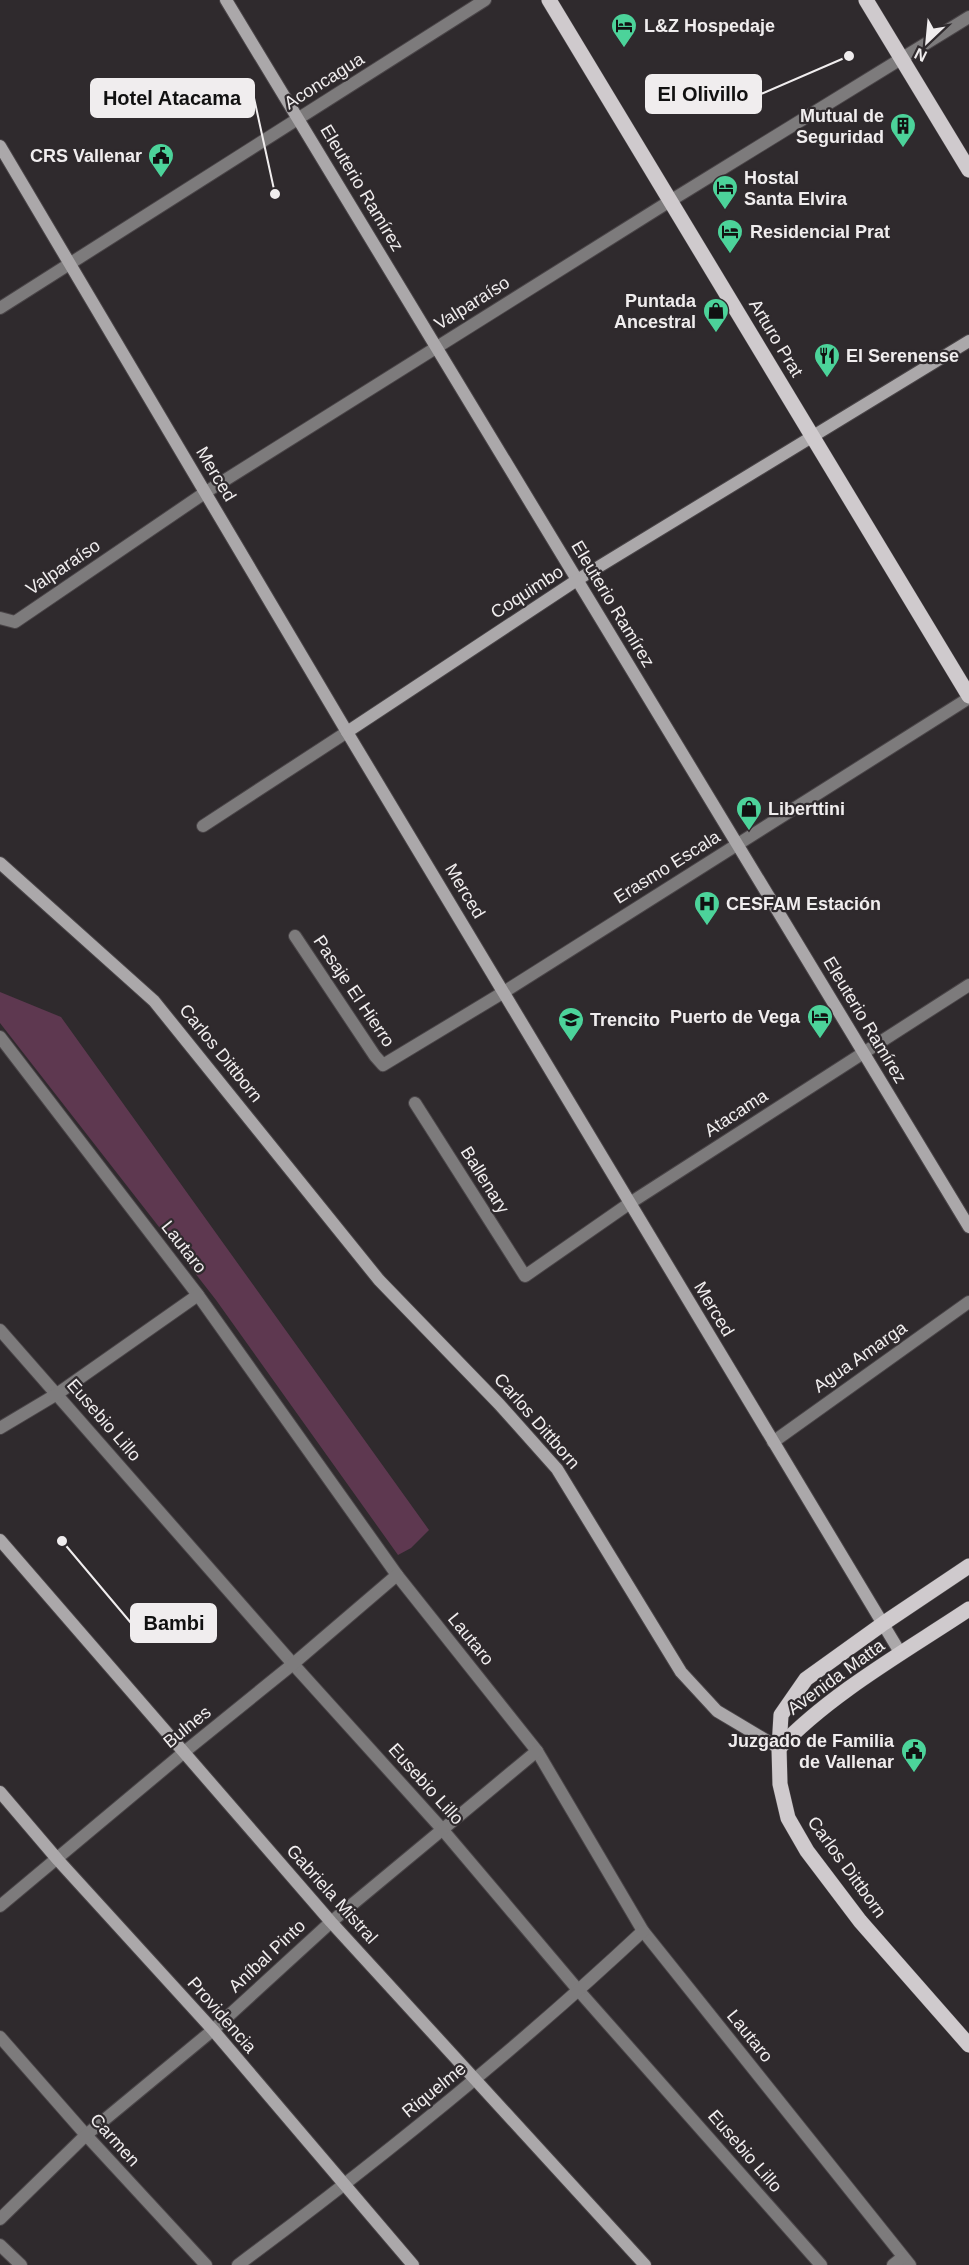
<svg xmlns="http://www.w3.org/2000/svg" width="969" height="2265" font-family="Arial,sans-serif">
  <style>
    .green { fill: #5e3850 }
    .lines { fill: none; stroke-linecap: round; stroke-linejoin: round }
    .street-casing { stroke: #4a4548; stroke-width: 14 }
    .secondary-casing { stroke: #4a4548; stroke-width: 14 }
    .primary-casing { stroke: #4a4548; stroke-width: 16 }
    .street { stroke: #7d7b7c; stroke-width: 12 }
    .secondary { stroke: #aba8aa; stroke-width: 12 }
    .primary { stroke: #cfcacd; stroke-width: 15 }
    .labels { text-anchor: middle; stroke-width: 4.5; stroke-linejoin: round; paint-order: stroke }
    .poi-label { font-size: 18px; font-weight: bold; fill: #f0edee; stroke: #2f2a2d; text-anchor: start }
    .street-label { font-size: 18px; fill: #f0edee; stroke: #2f2a2d }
    .leader { fill: none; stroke: #f0edee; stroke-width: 2 }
    .callout-dot { fill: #f0edee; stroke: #2f2a2d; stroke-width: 2 }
    .callout { fill: #f0edee; stroke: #f0edee; stroke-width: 2 }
    .callout-label { font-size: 20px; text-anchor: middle; font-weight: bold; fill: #111 }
  </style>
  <rect width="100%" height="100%" fill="#2f2a2d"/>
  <!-- green -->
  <path class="green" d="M0 992 61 1017 429 1530 411 1548 398 1555 216 1300 0 1023Z"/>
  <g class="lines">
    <defs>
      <g id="street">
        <path d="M0 308 485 0"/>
        <path d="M0 618 15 622 206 492 670 201 969 17"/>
        <path d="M203 826 347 732"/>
        <path d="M295 936 375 1056 383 1065 504 992 969 698"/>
        <path d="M0 1037 198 1295 397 1575 537 1751 643 1931 910 2265"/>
        <path d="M415 1103 525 1276 630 1203 969 985"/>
        <path d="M0 1330 293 1664 442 1829 579 1991 821 2265"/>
        <path d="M0 1428 57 1394 198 1295"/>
        <path d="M773 1442 969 1302"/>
        <path d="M0 1906 183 1753 293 1664 397 1575"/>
        <path d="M0 2037 86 2135 206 2265"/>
        <path d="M0 2219 86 2135 213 2030 331 1922 537 1751"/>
        <path d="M0 2245 21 2265"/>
        <path d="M238 2265C378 2161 515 2051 643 1931"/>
        <path d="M893 2265 903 2257"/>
      </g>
      <g id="secondary">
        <path d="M226 0 969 1227"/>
        <path d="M0 146 347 732 901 1654"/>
        <path d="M347 732 577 580 969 341"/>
        <path d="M0 863 154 1001 379 1280 499 1404 557 1469 681 1672 717 1711 779 1748"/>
        <path d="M0 1540 331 1922 645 2265"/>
        <path d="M0 1792 58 1860 213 2030 413 2265"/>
      </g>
      <g id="primary">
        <path d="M549 0 969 696"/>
        <path d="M866 0 969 170"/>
        <path d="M969 1566 884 1623 806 1679 781 1715 779 1748 780 1784 788 1818 807 1851 860 1921 969 2045"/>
        <path d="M779 1748C831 1693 906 1651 969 1609"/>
      </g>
    </defs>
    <!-- street casing -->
    <use href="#street" class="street-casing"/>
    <!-- secondary casing -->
    <use href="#secondary" class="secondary-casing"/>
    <!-- primary casing -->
    <use href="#primary" class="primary-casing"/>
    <!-- street -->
    <use href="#street" class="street"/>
    <!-- secondary -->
    <use href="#secondary" class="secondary"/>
    <!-- primary -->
    <use href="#primary" class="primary"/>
  </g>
  <!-- icons -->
  <defs>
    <symbol id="hotel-pin" viewBox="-11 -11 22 30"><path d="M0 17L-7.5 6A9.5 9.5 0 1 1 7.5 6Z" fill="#4cd39a" stroke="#2f2a2d"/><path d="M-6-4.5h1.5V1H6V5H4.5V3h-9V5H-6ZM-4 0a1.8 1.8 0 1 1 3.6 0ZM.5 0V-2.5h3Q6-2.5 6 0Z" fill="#111"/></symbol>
    <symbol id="building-pin" viewBox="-11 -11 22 30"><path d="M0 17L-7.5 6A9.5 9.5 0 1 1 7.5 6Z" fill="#4cd39a" stroke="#2f2a2d"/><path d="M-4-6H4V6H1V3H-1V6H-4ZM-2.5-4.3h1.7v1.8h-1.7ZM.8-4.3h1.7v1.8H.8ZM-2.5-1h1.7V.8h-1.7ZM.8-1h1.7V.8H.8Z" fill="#111"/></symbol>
    <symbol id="civic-pin" viewBox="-11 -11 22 30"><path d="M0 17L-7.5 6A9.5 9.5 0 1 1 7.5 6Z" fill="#4cd39a" stroke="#2f2a2d"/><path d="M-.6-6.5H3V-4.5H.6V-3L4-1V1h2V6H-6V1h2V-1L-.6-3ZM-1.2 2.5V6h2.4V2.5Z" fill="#111"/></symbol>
    <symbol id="shop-pin" viewBox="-11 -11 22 30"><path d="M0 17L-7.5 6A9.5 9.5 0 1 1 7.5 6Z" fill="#4cd39a" stroke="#2f2a2d"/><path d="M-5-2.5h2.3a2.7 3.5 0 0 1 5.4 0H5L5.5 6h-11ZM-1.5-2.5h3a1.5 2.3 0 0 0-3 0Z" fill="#111"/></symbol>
    <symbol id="restaurant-pin" viewBox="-11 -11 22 30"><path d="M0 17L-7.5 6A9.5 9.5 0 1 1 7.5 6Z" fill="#4cd39a" stroke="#2f2a2d"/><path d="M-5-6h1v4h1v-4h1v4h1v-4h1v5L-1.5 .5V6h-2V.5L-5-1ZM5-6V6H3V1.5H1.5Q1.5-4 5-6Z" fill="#111"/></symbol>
    <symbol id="hospital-pin" viewBox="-11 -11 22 30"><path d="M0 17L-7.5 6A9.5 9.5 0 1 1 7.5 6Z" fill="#4cd39a" stroke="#2f2a2d"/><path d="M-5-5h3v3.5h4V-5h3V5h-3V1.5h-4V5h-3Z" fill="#111"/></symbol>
    <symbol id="school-pin" viewBox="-11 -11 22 30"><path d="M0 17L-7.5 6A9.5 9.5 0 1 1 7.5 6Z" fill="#4cd39a" stroke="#2f2a2d"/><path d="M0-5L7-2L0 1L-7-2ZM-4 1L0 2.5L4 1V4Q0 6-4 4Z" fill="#111"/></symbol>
  </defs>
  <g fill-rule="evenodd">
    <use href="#hotel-pin" x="609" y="11" width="30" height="40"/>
    <use href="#building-pin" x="888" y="111" width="30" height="40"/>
    <use href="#civic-pin" x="146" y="141" width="30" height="40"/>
    <use href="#hotel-pin" x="710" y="173" width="30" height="40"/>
    <use href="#hotel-pin" x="715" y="217" width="30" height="40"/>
    <use href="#shop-pin" x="701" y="296" width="30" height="40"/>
    <use href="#restaurant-pin" x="812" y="341" width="30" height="40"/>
    <use href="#shop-pin" x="734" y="794" width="30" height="40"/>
    <use href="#hospital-pin" x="692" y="889" width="30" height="40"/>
    <use href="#hotel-pin" x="805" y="1002" width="30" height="40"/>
    <use href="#school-pin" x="556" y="1005" width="30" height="40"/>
    <use href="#civic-pin" x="899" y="1736" width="30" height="40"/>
  </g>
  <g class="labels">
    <!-- poi labels -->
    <g class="poi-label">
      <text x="644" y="32">L&amp;Z Hospedaje</text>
      <text x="884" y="122" text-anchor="end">Mutual de<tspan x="884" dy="21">Seguridad</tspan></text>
      <text x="142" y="162" text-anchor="end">CRS Vallenar</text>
      <text x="744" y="184">Hostal<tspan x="744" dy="21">Santa Elvira</tspan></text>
      <text x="750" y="238">Residencial Prat</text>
      <text x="696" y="307" text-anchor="end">Puntada<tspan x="696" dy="21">Ancestral</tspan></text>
      <text x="846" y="362">El Serenense</text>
      <text x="768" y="815">Liberttini</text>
      <text x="726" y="910">CESFAM Estación</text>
      <text x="800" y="1023" text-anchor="end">Puerto de Vega</text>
      <text x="590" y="1026">Trencito</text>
      <text x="894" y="1747" text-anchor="end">Juzgado de Familia<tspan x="894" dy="21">de Vallenar</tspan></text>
    </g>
    <!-- street labels -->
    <g class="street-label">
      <text transform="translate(324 81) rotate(-32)" y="6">Aconcagua</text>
      <text transform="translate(362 188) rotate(59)" y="6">Eleuterio Ramírez</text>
      <text transform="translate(472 303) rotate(-32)" y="6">Valparaíso</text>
      <text transform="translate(776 338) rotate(59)" y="6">Arturo Prat</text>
      <text transform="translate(216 474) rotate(59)" y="6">Merced</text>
      <text transform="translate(63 567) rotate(-34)" y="6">Valparaíso</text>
      <text transform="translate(527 592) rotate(-33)" y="6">Coquimbo</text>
      <text transform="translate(613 604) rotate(59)" y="6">Eleuterio Ramírez</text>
      <text transform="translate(667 867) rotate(-32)" y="6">Erasmo Escala</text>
      <text transform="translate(465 891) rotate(59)" y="6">Merced</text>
      <text transform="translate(354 991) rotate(56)" y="6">Pasaje El Hierro</text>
      <text transform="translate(865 1020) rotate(59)" y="6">Eleuterio Ramírez</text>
      <text transform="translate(221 1053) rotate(51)" y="6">Carlos Dittborn</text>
      <text transform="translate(736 1113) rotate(-33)" y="6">Atacama</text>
      <text transform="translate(485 1180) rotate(58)" y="6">Ballenary</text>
      <text transform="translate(184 1247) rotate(52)" y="6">Lautaro</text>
      <text transform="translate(714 1309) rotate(59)" y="6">Merced</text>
      <text transform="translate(860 1357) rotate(-35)" y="6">Agua Amarga</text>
      <text transform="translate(104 1420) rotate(49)" y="6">Eusebio Lillo</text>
      <text transform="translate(537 1421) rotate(49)" y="6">Carlos Dittborn</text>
      <text transform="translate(471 1639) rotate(51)" y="6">Lautaro</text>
      <text transform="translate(836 1677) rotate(-36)" y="6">Avenida Matta</text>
      <text transform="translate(187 1727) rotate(-39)" y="6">Bulnes</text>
      <text transform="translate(426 1784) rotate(48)" y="6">Eusebio Lillo</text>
      <text transform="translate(847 1867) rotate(54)" y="6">Carlos Dittborn</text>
      <text transform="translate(332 1894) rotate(48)" y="6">Gabriela Mistral</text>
      <text transform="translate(267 1956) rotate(-43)" y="6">Aníbal Pinto</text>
      <text transform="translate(222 2015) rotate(49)" y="6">Providencia</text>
      <text transform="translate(750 2036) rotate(51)" y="6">Lautaro</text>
      <text transform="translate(434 2090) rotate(-39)" y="6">Riquelme</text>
      <text transform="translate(115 2140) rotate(48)" y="6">Carmen</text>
      <text transform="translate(745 2151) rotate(49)" y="6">Eusebio Lillo</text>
    </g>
  </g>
  <!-- callouts -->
  <path class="leader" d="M849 56L761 94M275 194L254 98M62 1541L131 1623"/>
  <g class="callout-dot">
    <circle cx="849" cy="56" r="6"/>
    <circle cx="275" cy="194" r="6"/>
    <circle cx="62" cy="1541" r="6"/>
  </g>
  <g class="callout">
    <rect x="646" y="75" width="115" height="38" rx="6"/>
    <rect x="91" y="79" width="163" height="38" rx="6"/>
    <rect x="131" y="1604" width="85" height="38" rx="6"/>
  </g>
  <g class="callout-label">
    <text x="703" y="101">El Olivillo</text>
    <text x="172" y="105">Hotel Atacama</text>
    <text x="174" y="1630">Bambi</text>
  </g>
  <!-- north arrow -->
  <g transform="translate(927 42) rotate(206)" stroke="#2f2a2d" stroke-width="4.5" paint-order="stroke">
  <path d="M0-4.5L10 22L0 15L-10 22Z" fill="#f0edee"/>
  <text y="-9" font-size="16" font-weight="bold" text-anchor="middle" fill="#f0edee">N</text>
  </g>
</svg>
